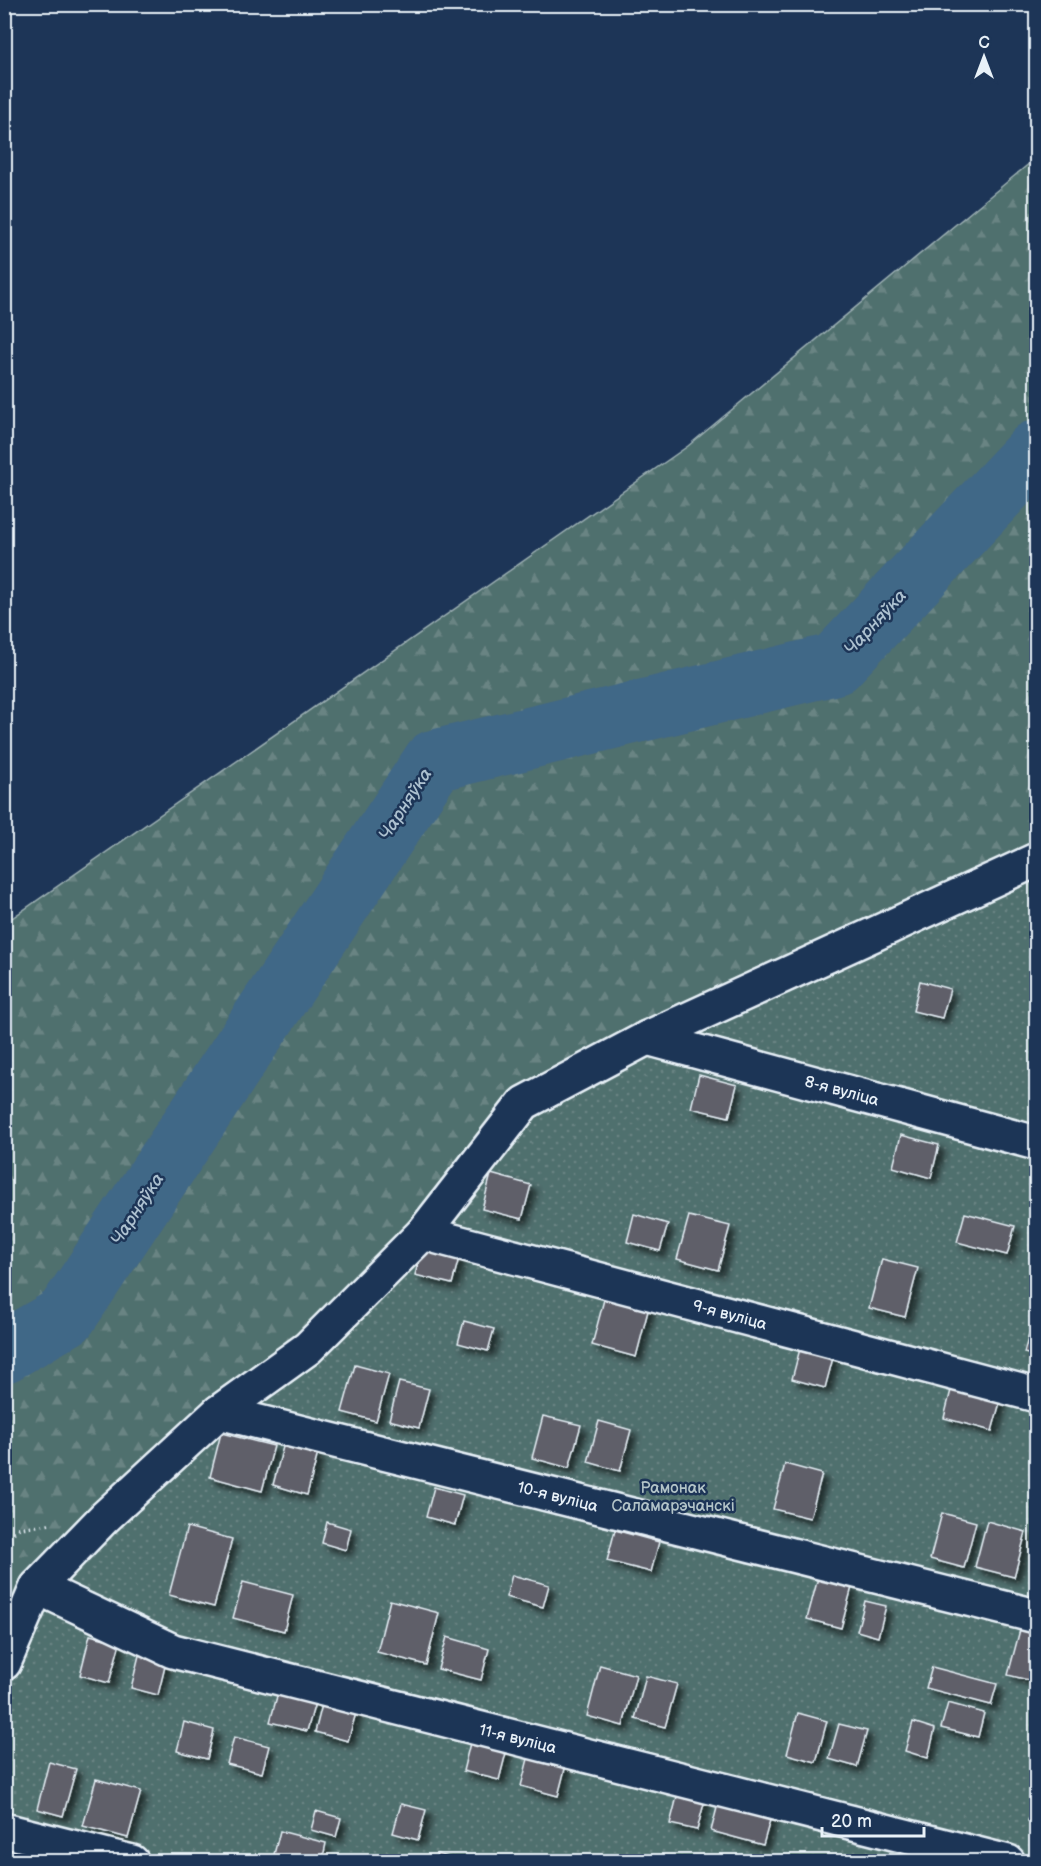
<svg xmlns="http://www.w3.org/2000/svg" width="1041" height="1866" font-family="'Balsamiq Sans',sans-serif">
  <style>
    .forest { fill: url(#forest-firs); stroke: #9cb0b3; stroke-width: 1.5 }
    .garden { fill: url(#garden-dots); stroke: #9cb0b3; stroke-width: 1.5 }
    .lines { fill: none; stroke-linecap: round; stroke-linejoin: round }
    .river { stroke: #406787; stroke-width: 62 }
    .building { fill: #5f5f69; stroke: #e8f1f8; stroke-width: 1.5; filter: url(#shadow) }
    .minor-casing { stroke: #e8f1f8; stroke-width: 38 }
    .path { stroke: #e8f1f8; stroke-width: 4; stroke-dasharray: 1.5 4.5; stroke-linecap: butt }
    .minor { stroke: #1d3557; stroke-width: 33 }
    .labels { text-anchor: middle; stroke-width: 5; stroke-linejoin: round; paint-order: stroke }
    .street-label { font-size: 16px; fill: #e8f1f8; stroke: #1d3557 }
    .park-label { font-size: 16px; fill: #b3c4c8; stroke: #1d3557 }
    .water-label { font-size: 18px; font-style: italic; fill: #adc1d0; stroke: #1d3557 }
  </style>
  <defs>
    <pattern id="forest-firs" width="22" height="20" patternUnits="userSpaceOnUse" patternTransform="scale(1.5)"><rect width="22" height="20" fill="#506f6e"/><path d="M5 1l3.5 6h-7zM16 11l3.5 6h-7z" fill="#698483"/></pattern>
    <pattern id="garden-dots" width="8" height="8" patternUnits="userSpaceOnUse" patternTransform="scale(1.5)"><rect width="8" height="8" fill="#506f6e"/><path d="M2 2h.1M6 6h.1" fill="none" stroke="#698483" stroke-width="1.8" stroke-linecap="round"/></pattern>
    <filter id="shadow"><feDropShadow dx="5.5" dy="5.5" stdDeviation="3" flood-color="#0009"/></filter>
  </defs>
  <rect width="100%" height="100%" fill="#1d3557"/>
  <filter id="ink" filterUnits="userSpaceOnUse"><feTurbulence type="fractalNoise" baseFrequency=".0167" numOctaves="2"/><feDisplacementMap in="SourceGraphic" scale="12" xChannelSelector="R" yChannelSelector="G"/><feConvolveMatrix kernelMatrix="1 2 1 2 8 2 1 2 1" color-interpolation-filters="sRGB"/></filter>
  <g filter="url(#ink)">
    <!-- forest -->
    <path class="forest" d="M1036 158V860L5 1663V923L688 446Z"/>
    <!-- garden -->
    <path class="garden" d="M1036 860V1861L5 1862V1663L37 1587 308 1348 524 1103Z"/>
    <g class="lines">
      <!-- river -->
      <path class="river" d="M4 1352 66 1316 434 761 835 664 1036 451"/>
    </g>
    <!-- building -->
    <g class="building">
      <path d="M920 981 950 989 942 1018 913 1011Z"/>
      <path d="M699 1075 737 1085 729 1117 691 1108Z"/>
      <path d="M901 1135 939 1145 931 1178 893 1167Z"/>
      <path d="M491 1174 531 1185 522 1219 482 1209Z"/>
      <path d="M965 1213 1015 1226 1007 1255 957 1242Z"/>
      <path d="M634 1214 668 1224 660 1251 627 1242Z"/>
      <path d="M689 1216 730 1226 718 1270 677 1259Z"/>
      <path d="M423 1245 460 1254 452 1284 415 1275Z"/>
      <path d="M882 1259 918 1268 905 1317 869 1308Z"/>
      <path d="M606 1292 650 1303 636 1357 592 1345Z"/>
      <path d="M1036 1309V1356L1024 1353Z"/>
      <path d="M464 1321 494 1329 488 1351 458 1343Z"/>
      <path d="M801 1345 834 1354 825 1388 792 1379Z"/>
      <path d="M355 1365 389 1374 376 1421 342 1412Z"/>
      <path d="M399 1382 429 1389 419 1428 389 1420Z"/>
      <path d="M953 1382 1002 1395 992 1431 944 1418Z"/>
      <path d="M543 1416 581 1425 569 1468 532 1458Z"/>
      <path d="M599 1421 631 1430 620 1471 588 1462Z"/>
      <path d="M221 1433 274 1446 262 1491 210 1477Z"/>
      <path d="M284 1443 318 1453 307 1495 273 1485Z"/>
      <path d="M785 1464 822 1474 810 1518 773 1509Z"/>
      <path d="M434 1487 463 1495 455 1525 426 1517Z"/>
      <path d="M942 1513 976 1522 964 1568 930 1559Z"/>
      <path d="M987 1521 1026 1532 1014 1577 975 1567Z"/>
      <path d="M327 1522 351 1529 346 1550 322 1543Z"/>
      <path d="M187 1527 232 1539 214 1607 169 1595Z"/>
      <path d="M615 1530 659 1542 651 1572 607 1561Z"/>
      <path d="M512 1575 549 1585 543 1607 506 1597Z"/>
      <path d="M818 1578 852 1587 841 1628 807 1619Z"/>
      <path d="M243 1582 293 1595 284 1631 233 1618Z"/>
      <path d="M390 1600 439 1613 426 1665 377 1652Z"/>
      <path d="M865 1601 886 1606 878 1637 857 1631Z"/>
      <path d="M1021 1626 1036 1631V1682L1008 1675Z"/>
      <path d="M90 1635 120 1643 109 1683 80 1675Z"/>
      <path d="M447 1637 489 1649 481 1680 438 1669Z"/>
      <path d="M141 1647 168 1654 158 1695 131 1688Z"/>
      <path d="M600 1665 636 1675 623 1726 587 1716Z"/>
      <path d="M932 1667 997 1684 991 1705 926 1688Z"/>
      <path d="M646 1676 677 1684 665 1727 635 1719Z"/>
      <path d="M279 1689 316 1699 307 1731 270 1722Z"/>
      <path d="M324 1697 358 1706 348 1741 315 1732Z"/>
      <path d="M948 1703 984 1713 978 1737 941 1728Z"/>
      <path d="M798 1713 827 1721 816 1762 787 1754Z"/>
      <path d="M184 1722 214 1730 207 1759 177 1751Z"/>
      <path d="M913 1722 935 1729 928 1758 905 1751Z"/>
      <path d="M839 1724 867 1731 857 1767 829 1759Z"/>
      <path d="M472 1735 508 1745 499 1780 463 1771Z"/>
      <path d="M234 1737 269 1746 262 1773 227 1764Z"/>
      <path d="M530 1751 567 1761 558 1796 521 1786Z"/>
      <path d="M49 1762 76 1769 63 1816 37 1809Z"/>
      <path d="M96 1779 141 1791 128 1838 83 1826Z"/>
      <path d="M680 1785 707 1792 697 1830 670 1824Z"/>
      <path d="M1036 1788V1823L1028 1821Z"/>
      <path d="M719 1800 772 1813 763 1845 711 1831Z"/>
      <path d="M401 1804 426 1810 418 1840 393 1833Z"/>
      <path d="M316 1811 341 1818 336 1837 311 1830Z"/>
      <path d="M280 1831 326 1843 322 1862H272Z"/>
      <path d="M437 1854 467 1862H435Z"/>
    </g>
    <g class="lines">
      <defs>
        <g id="minor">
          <path d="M647 1038 1036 1143"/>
          <path d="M423 1233 1036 1395"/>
          <path d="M219 1412 1036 1616"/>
          <path d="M37 1587 173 1651 1008 1862"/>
          <path d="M4 1663 37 1587 104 1518 219 1412 308 1348 423 1233 524 1103 647 1038 1036 860"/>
          <path d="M4 1830 132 1862"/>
        </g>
      </defs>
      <!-- minor casing -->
      <use href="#minor" class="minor-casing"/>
      <!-- path -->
      <path class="path" d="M4 1540 19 1528 50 1524"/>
      <!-- minor -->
      <use href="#minor" class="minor"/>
    </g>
  </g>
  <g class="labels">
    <!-- street labels -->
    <g class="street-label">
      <text transform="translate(842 1090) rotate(15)" y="6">8-я вуліца</text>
      <text transform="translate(730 1314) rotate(15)" y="6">9-я вуліца</text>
      <text transform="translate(558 1496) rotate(14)" y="6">10-я вуліца</text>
      <text transform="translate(518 1738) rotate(14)" y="6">11-я вуліца</text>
    </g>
    <!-- park labels -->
    <g class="park-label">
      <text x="673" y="1493">Рамонак<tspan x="673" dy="18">Саламарэчанскі</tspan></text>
    </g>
    <!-- water labels -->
    <g class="water-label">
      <text transform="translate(875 622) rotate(-47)" y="6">Чарняўка</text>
      <text transform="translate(405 804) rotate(-57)" y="6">Чарняўка</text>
      <text transform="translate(137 1209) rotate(-57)" y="6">Чарняўка</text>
    </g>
  </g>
  <!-- margin -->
  <rect width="1041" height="1866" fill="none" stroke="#1d3557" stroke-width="24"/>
  <rect x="12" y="12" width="1017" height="1842" fill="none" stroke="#e8f1f8" stroke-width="2" filter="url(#ink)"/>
  <!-- north arrow -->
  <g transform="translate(984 57)" stroke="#1d3557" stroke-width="4.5" paint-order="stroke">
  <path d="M0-4.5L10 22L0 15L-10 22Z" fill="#e8f1f8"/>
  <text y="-9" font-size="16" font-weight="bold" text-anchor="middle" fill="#e8f1f8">С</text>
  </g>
  <!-- scale -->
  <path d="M822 1827v9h102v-9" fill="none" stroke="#e8f1f8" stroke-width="3"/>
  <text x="831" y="1827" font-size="18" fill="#e8f1f8" stroke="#1d3557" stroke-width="4.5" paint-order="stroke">20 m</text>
</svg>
